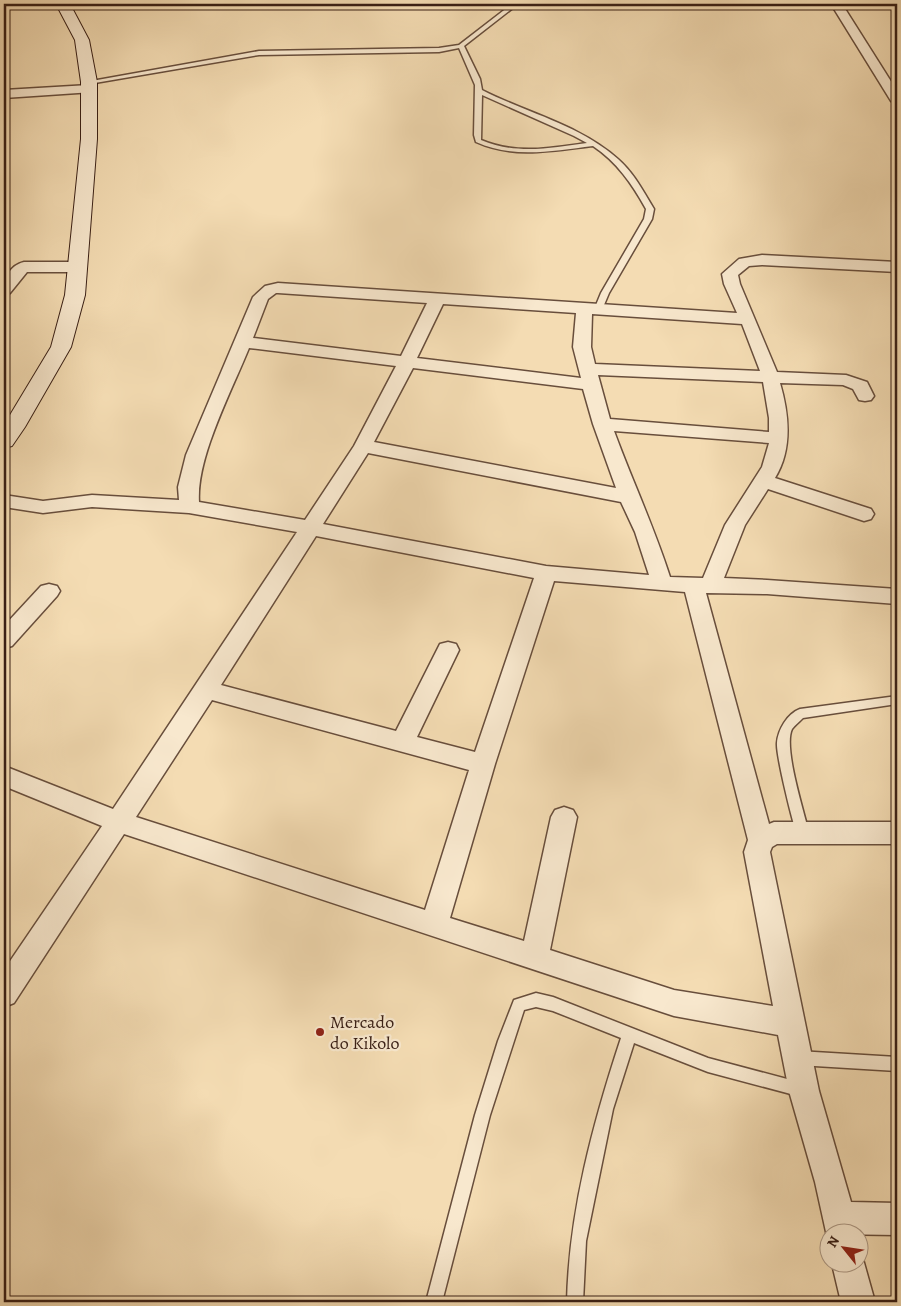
<svg xmlns="http://www.w3.org/2000/svg" width="901" height="1306" font-family="Alegreya,serif">
  <style>
    .lines { fill: none; stroke-linecap: round; stroke-linejoin: round }
    .lane-casing { stroke: #684e3c; stroke-width: 3 }
    .street-casing { stroke: #684e3c; stroke-width: 3 }
    .secondary-casing { stroke: #391f15; stroke-width: 2 }
    .lane { fill: #f8e8ce; fill-rule: evenodd }
    .street { fill: #f8e8ce; fill-rule: evenodd }
    .secondary { fill: #f8e8ce; fill-rule: evenodd }
    .poi-dot { fill: #8f2418; stroke: #f8e8ce; stroke-width: 2 }
    .labels { text-anchor: middle; stroke-width: 4.5; stroke-linejoin: round; paint-order: stroke }
    .near-poi-label { font-size: 18px; fill: #391f15; stroke: #f8e8ce; text-anchor: start }
  </style>
  <rect width="100%" height="100%" fill="#f4dcb3"/>
  <filter id="stains"><feTurbulence type="fractalNoise" baseFrequency=".004" numOctaves="4"/><feColorMatrix values="0 0 0 0 .2 0 0 0 0 .09 0 0 0 0 .02 0 0 0 .5 -.17"/></filter>
  <radialGradient id="worn" r=".72"><stop offset=".6" stop-color="#630" stop-opacity="0"/><stop offset="1" stop-color="#630" stop-opacity=".3"/></radialGradient>
  <g class="lines">
    <defs>
      <g id="lane">
        <path d="M512 4H518L464 46 480 79 482 90C527 113 580 125 618 159 634 173 643 191 654 209L652 219 609 293 601 312 594 310 601 293 644 219 646 209C632 184 617 162 593 146 552 151 514 159 476 142L474 135 475 85 459 48 439 52 259 55 89 84 86 82 259 51 439 48 459 45ZM482 95 574 136 587 143C551 148 516 155 481 140Z"/>
        <path d="M897 696V704L803 718C800 721 795 725 792 729 783 747 804 812 809 833L808 837 803 838 798 837C793 825 776 755 777 743 778 730 787 714 800 709Z"/>
        <path d="M536 993 553 997 708 1058 802 1083 807 1085 810 1090 807 1095 802 1097 708 1072 634 1043 613 1109 586 1241 583 1302H567C569 1212 593 1123 621 1038L553 1011 536 1007 524 1010 490 1115 442 1302H426L475 1115 498 1041 514 1000Z"/>
        <path d="M798 1051 897 1057V1071L798 1065 793 1063 791 1058 793 1053Z"/>
      </g>
      <g id="street">
        <path d="M831 4H842L897 91V105L891 101Z"/>
        <path d="M89 85 95 89 93 92 4 98V90Z"/>
        <path d="M762 255 897 262V272L762 265 749 266 738 275 740 284 777 372 846 375 867 382 874 396 871 400 865 401 859 400 853 389 843 385 780 383C789 414 793 449 775 478L871 509 874 514 871 519 864 521 768 489 745 525 724 578 767 580 897 589V604L767 594 706 593 769 824 774 822H897V844H777L772 847 770 852 819 1091 851 1202 897 1203V1235L828 1234V1241L815 1182 789 1091 778 1035 674 1016 124 834 14 1003 4 1007V970L102 826 4 786V766L113 809 297 532 189 513 92 507 43 513 4 507V495L43 501 92 495 179 500 178 487 186 455 253 297 265 286 278 283 737 313 724 284 722 274 739 259ZM276 293H278L427 303 401 356 253 338 268 299ZM443 304 576 313 573 347 581 378 417 358ZM592 314 742 324 760 371 595 364 591 347ZM249 348 396 366 354 446 305 520 199 502C196 458 232 390 249 348ZM413 368 583 389 593 424 616 488 374 442ZM598 375 763 382 769 418V432L610 419ZM614 431 769 443 762 467 725 525 703 578 670 577C654 527 632 480 614 431ZM368 453 621 502 635 532 649 575 546 566 323 524ZM316 536 534 578 475 752 417 737 459 650 456 644 448 642 440 644 396 731 221 685ZM554 581 685 592 748 840 744 852 773 1006 674 990 550 950 577 817 573 810 564 807 555 810 551 817 524 941 450 918 495 764ZM212 700 469 770 425 910 136 817Z"/>
        <path d="M24 262H77L83 264 85 267 83 270 77 272H27L10 293 4 295C4 280 8 266 24 262Z"/>
        <path d="M49 584 57 586 60 591 57 596 12 646 4 648V626L41 586Z"/>
        <path d="M858 1251 861 1252 875 1302H841L832 1264H858Z"/>
      </g>
      <path id="secondary" d="M56 4H70L89 40 97 82V139L85 295 71 347 25 427 12 446 4 448V425L51 347 65 295 81 139V82L75 40Z"/>
    </defs>
    <!-- lane casing -->
    <use href="#lane" class="lane-casing"/>
    <!-- street casing -->
    <use href="#street" class="street-casing"/>
    <!-- secondary casing -->
    <use href="#secondary" class="secondary-casing"/>
    <!-- lane -->
    <use href="#lane" class="lane"/>
    <!-- street -->
    <use href="#street" class="street"/>
    <!-- secondary -->
    <use href="#secondary" class="secondary"/>
  </g>
  <!-- markers -->
  <circle class="poi-dot" cx="320" cy="1032" r="5"/>
  <g class="labels">
    <!-- near-poi labels -->
    <g class="near-poi-label">
      <text x="330" y="1028">Mercado<tspan x="330" dy="21">do Kikolo</tspan></text>
    </g>
  </g>
  <!-- margin -->
  <rect width="901" height="1306" fill="none" stroke="#f4dcb3" stroke-width="20"/>
  <rect x="5" y="5" width="891" height="1296" fill="none" stroke="#391f15" stroke-width="2.5"/>
  <rect x="10" y="10" width="881" height="1286" fill="none" stroke="#391f15"/>
  <!-- north arrow -->
  <g transform="translate(844 1248) rotate(300)"><circle r="24" fill="#f8e8ce" stroke="#ac9884"/>
  <path d="M0-4L9 19L0 12L-9 19Z" fill="#8f2418"/>
  <text y="-8" font-size="14" font-weight="bold" text-anchor="middle" fill="#391f15">N</text>
  </g>
  <rect width="100%" height="100%" filter="url(#stains)"/>
  <rect width="100%" height="100%" fill="url(#worn)"/>
</svg>
